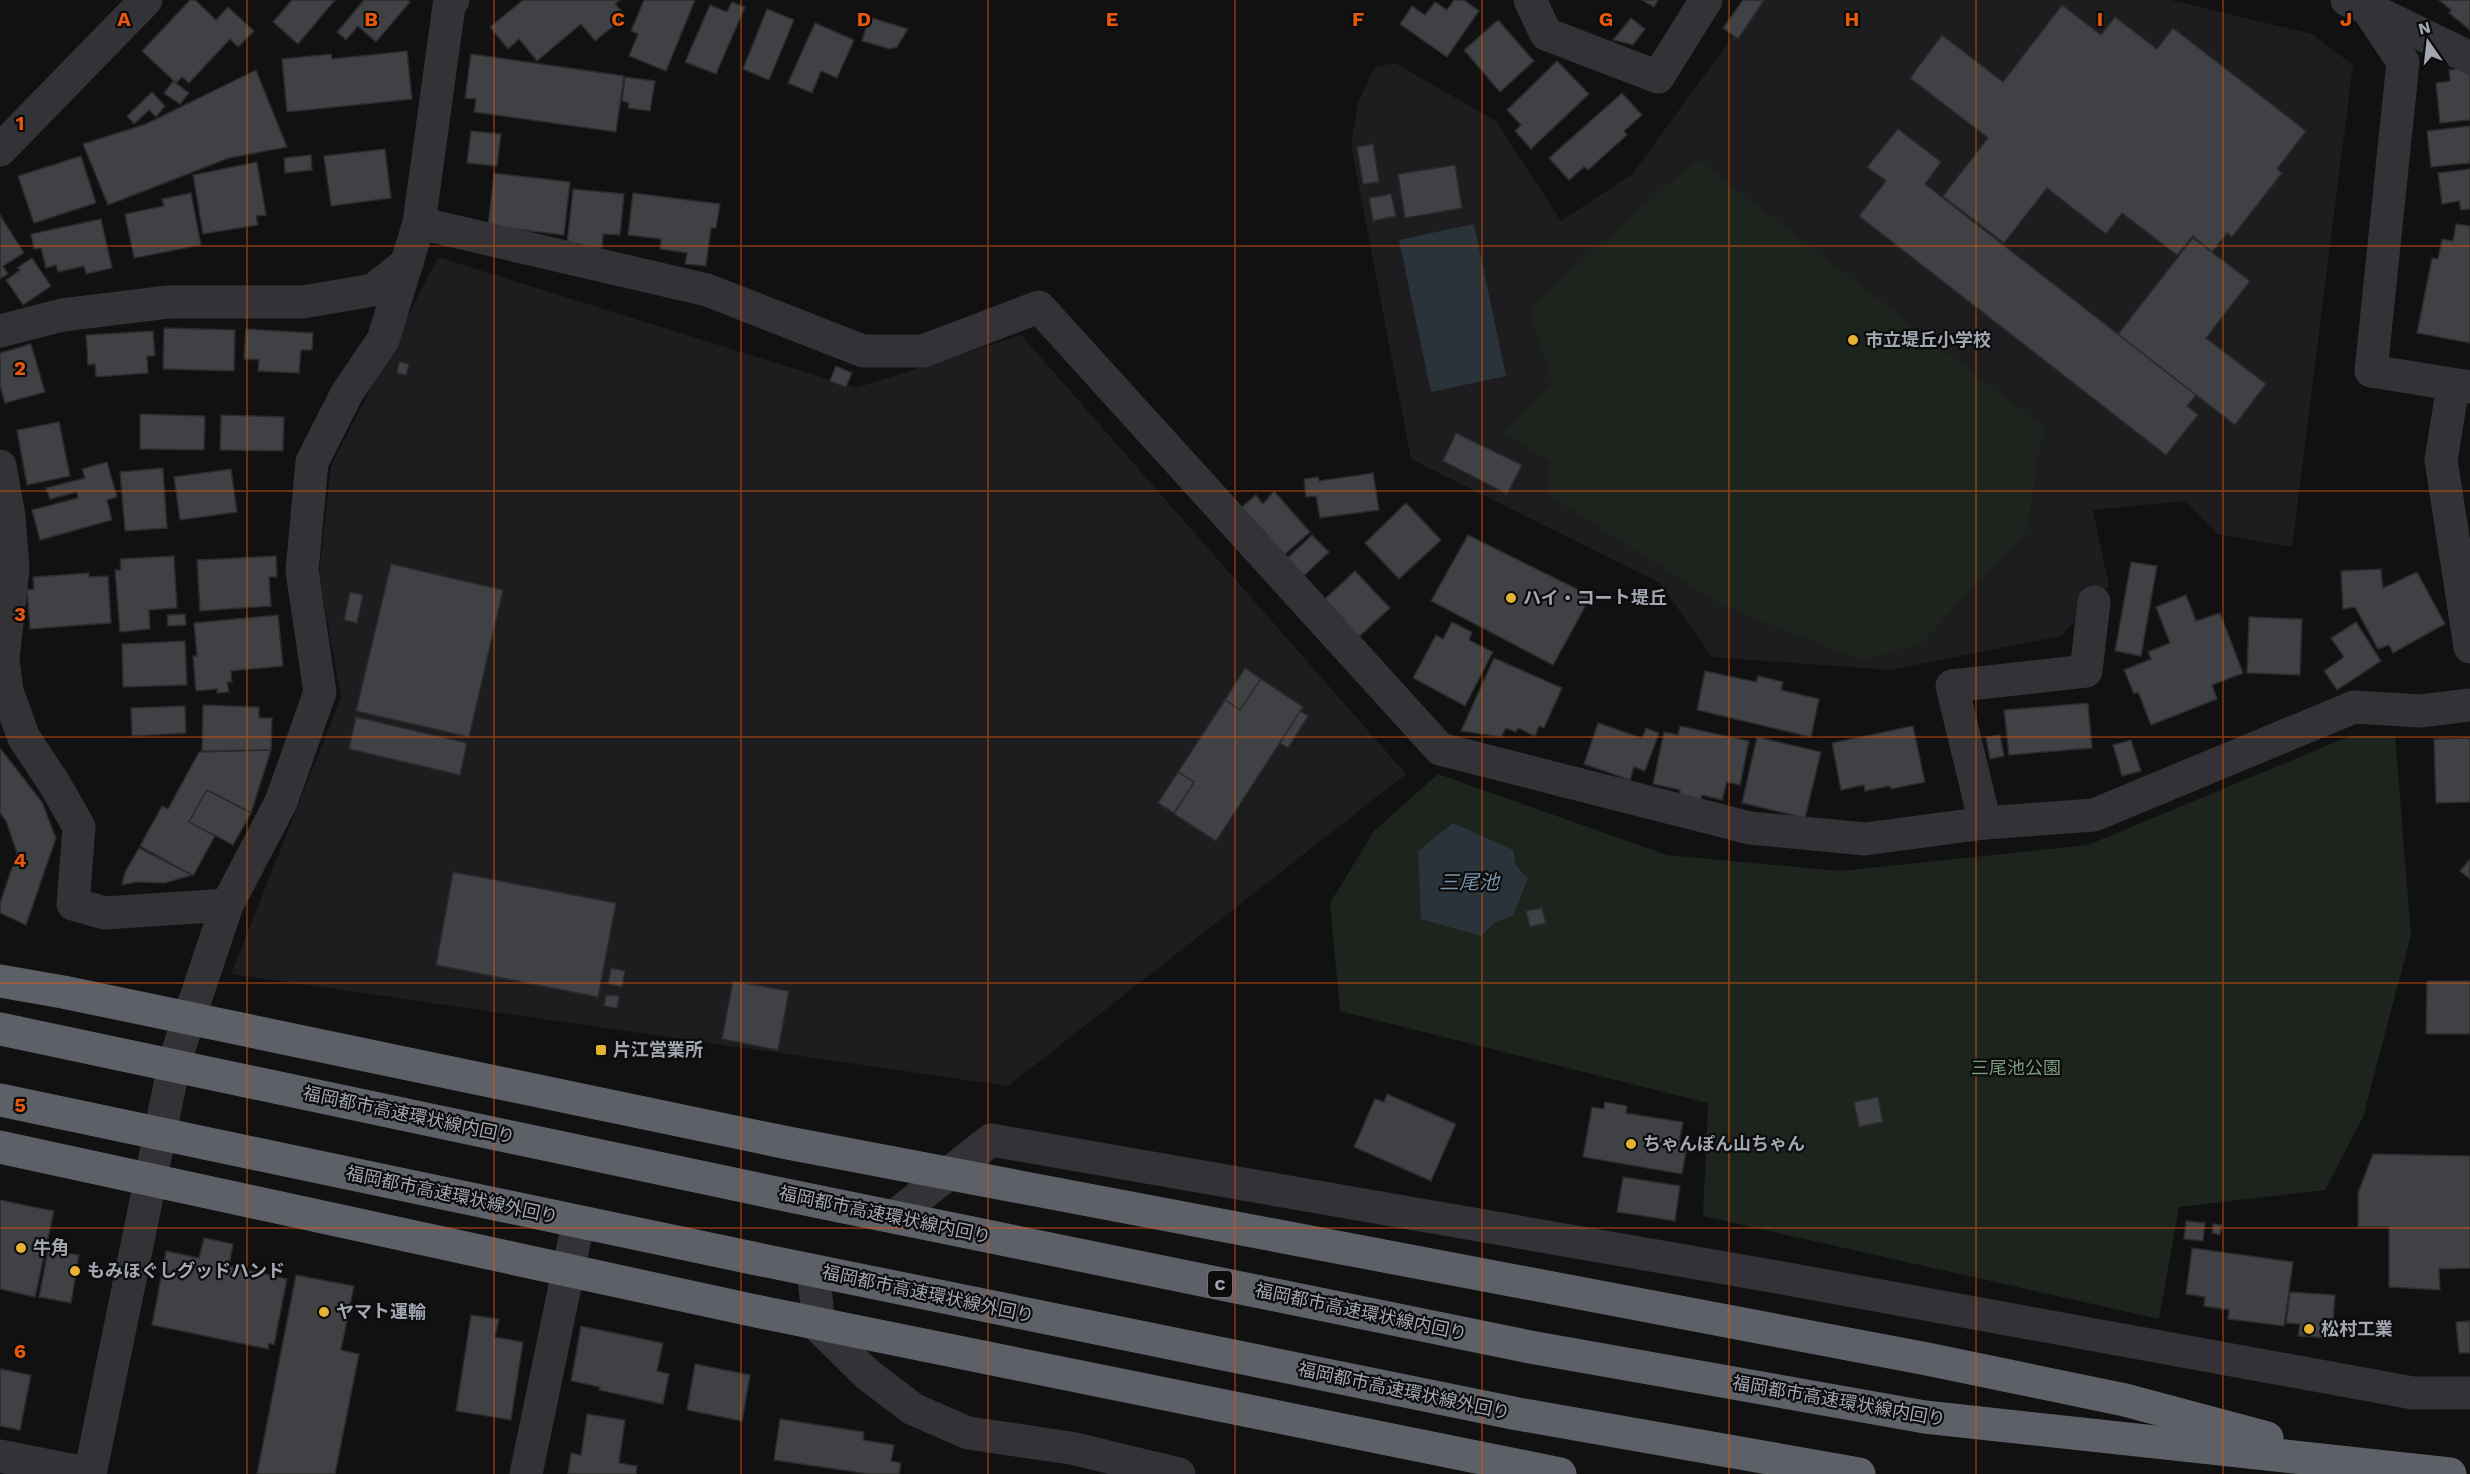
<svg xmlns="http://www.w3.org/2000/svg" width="2470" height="1474" font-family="'Work Sans','Noto Sans JP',sans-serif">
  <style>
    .built { fill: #1d1d1f }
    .green { fill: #1d241e }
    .water { fill: #2b333a }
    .building { fill: #404145; stroke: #2b2b2e; stroke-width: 1.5 }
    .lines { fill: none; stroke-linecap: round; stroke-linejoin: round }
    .minor { stroke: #323237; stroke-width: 33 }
    .tertiary { stroke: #323237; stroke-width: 33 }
    .motorway { stroke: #5e6067; stroke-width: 33 }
    .grid { fill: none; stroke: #e8590c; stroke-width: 1.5; stroke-opacity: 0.55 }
    .poi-dot { fill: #e7b133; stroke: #0c0c0d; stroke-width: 2 }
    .labels { text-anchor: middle; stroke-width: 4.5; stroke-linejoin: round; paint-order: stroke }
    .shield { fill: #0c0c0d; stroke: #767880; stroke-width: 1.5 }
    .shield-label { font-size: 16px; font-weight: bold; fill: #a3a7b2 }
    .poi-label { font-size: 18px; font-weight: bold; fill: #a3a7b2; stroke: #0c0c0d; text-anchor: start }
    .park-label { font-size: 18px; fill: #7a9c7d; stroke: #0c0c0d }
    .street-label { font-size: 18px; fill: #a3a7b2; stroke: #0c0c0d }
    .water-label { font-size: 20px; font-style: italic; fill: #7b93ac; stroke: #0c0c0d }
    .grid-label { font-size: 20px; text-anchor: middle; font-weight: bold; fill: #e8590c; stroke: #0c0c0d; stroke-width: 4.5; stroke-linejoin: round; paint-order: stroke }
  </style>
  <rect width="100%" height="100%" fill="#111112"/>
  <!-- built -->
  <g class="built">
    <path d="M1752 0H2170L2312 34 2353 65 2292 547 2217 534 2185 501 2093 510 2109 586 2061 636 1890 670 1712 657 1660 583 1411 459 1351 145 1358 102 1375 67 1395 63 1496 121 1561 221 1632 174 1724 49Z"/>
    <path d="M438 257 856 388 1021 335 1406 774 1008 1086 231 974 341 698 319 576 331 466Z"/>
  </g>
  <!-- green -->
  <g class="green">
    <path d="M1697 159 2043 427 2026 532 1920 644 1862 660 1723 606 1546 493 1549 461 1504 432 1552 382 1529 308Z"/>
    <path d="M2350 736H2395L2411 935 2363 1117 2325 1190 2179 1207 2159 1319 1703 1216 1708 1103 1340 1011 1330 903 1374 831 1438 774 1667 855 1840 871 2088 845Z"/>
  </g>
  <!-- water -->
  <g class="water">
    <path d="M1474 224 1506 376 1431 392 1399 240Z"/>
    <path d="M1453 823 1513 850 1516 866 1528 878 1513 916 1495 922 1481 936 1421 919 1418 851Z"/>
  </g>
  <!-- building -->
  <g class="building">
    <path d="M190 0H195L216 20 228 7 254 31 238 47 230 39 189 83 182 77 176 83 142 51Z"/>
    <path d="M292 0H335L298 44 273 22Z"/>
    <path d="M364 0H407L410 2 376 42 358 26 346 40 337 32Z"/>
    <path d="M523 0H620L615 4 626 16 595 41 581 24 537 61 519 39 508 49 490 27Z"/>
    <path d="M644 0H695L666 71 629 56 638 34 631 31Z"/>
    <path d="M1454 0H1464L1479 11 1447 57 1400 24 1412 6 1425 15 1435 2 1447 10Z"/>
    <path d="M1642 0H1658L1654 7Z"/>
    <path d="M1743 0H1764L1738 39 1723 28Z"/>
    <path d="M2439 0H2470V30L2449 13 2451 10Z"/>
    <path d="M732 2 745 7 716 74 685 62 710 5 727 12Z"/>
    <path d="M2062 5 2101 35 2115 17 2157 49 2173 28 2306 131 2277 169 2282 173 2232 237 2227 233 2212 252 2193 236 2177 255 2122 213 2106 234 2047 188 2004 243 1943 196 1988 138 1910 78 1942 35 2003 82Z"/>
    <path d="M767 9 794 20 769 80 743 69Z"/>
    <path d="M869 17 908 29 897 47 890 49 862 41Z"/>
    <path d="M1631 18 1645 29 1633 45 1613 40Z"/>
    <path d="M1498 20 1534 61 1500 92 1464 50Z"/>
    <path d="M815 23 854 40 837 78 821 71 812 93 788 83Z"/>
    <path d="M407 51 412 99 287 112 282 59 331 54 332 59Z"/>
    <path d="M471 54 624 76 616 132 474 112 476 99 465 98Z"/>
    <path d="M1557 61 1589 94 1531 149 1515 131 1521 125 1507 110Z"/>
    <path d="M2466 68 2470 73V120L2440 123 2436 83 2450 81 2449 70Z"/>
    <path d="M256 70 287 147 229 158 108 205 83 144 146 124Z"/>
    <path d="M625 77 655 81 650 111 628 108 629 103 622 101Z"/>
    <path d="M173 81 189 93 180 104 164 93Z"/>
    <path d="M152 92 165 106 156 117 149 110 134 124 127 116Z"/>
    <path d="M1622 93 1642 115 1624 131 1627 135 1588 170 1584 167 1569 180 1549 158Z"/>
    <path d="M2470 126V163L2431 167 2427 131Z"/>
    <path d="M1898 129 1941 162 1925 184 2196 395 2187 406 2198 415 2166 455 1859 216 1886 181 1867 167Z"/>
    <path d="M471 131 501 134 497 166 467 163Z"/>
    <path d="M1373 144 1379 182 1363 184 1357 147Z"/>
    <path d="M385 149 391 198 331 206 324 156Z"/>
    <path d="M311 155 312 170 285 173 284 158Z"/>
    <path d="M81 156 96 203 34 223 18 176Z"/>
    <path d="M257 162 266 215 256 216 258 225 203 234 193 175Z"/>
    <path d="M1455 165 1462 208 1405 218 1398 174Z"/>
    <path d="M2470 169V209L2461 210 2459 201 2442 204 2438 173Z"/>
    <path d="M494 173 570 182 564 235 488 226Z"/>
    <path d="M573 189 624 194 620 235 603 234 602 248 567 244Z"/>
    <path d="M191 193 201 245 134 258 125 214 164 206 162 199Z"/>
    <path d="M633 193 720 204 716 228H711L706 266 685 264 687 253 660 249 661 239 628 235Z"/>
    <path d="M1391 194 1396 216 1373 221 1369 198Z"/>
    <path d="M0 215 24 253 3 266 8 274 0 279Z"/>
    <path d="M101 219 112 268 86 274 84 266 58 272 56 265 46 268 41 248 34 249 31 234Z"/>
    <path d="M2456 224 2470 226V343L2417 333 2432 258 2438 259 2442 239 2453 241Z"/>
    <path d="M2193 238 2250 281 2206 338 2266 384 2235 425 2118 334Z"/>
    <path d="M32 258 51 286 23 305 6 280 20 270 17 268Z"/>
    <path d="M164 328 235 330 234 371 163 369Z"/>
    <path d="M246 329 313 333 312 350H301L299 373 258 371 259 360 244 359Z"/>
    <path d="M153 331 155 356H147L148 373 96 377 95 364 88 365 86 335Z"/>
    <path d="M31 344 45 392 5 403 0 386V353Z"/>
    <path d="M399 362 409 364 406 375 397 373Z"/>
    <path d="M836 366 852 373 846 387 830 381Z"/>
    <path d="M140 414 205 416 204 450 140 449Z"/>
    <path d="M221 415 284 417 283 451 220 450Z"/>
    <path d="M59 422 70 476 27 485 17 430Z"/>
    <path d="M1456 433 1522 465 1507 494 1443 461Z"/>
    <path d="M107 462 117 497 107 500 112 520 40 540 32 510 78 498 77 492 50 499 46 488 85 478 82 469Z"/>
    <path d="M163 468 167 528 125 531 120 472Z"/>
    <path d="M231 469 237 512 180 520 174 477Z"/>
    <path d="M1373 473 1379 510 1320 518 1316 496 1306 497 1304 479 1318 477 1319 481Z"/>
    <path d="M1274 491 1310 532 1277 561 1235 513 1256 495 1263 504Z"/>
    <path d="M1406 503 1441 540 1399 579 1365 543Z"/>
    <path d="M1312 535 1329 552 1297 582 1281 564Z"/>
    <path d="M1468 535 1591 596 1553 665 1431 601Z"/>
    <path d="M174 556 177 608 149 610 150 629 120 632 115 570H121L120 559Z"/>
    <path d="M276 556 277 577H269L271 606 200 611 197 560Z"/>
    <path d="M2131 562 2157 566 2141 656 2115 651Z"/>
    <path d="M391 564 503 590 469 737 356 711Z"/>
    <path d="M2381 569 2383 588 2417 572 2445 624 2393 653 2389 645 2378 649 2355 607 2343 609 2341 571Z"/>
    <path d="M1355 571 1390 608 1350 645 1315 608Z"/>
    <path d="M89 573V577L108 576 111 623 30 629 27 590 34 589 33 577Z"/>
    <path d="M350 592 363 595 357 623 344 620Z"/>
    <path d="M2186 595 2196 621 2220 613 2243 673 2212 685 2217 699 2151 725 2138 692 2134 694 2124 670 2151 659 2148 652 2170 643 2156 607Z"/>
    <path d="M185 614 186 625 168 626 167 615Z"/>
    <path d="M278 615 283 666 231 671 232 682H227L229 692 217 693V689L196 691 193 656H197L194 623Z"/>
    <path d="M2249 617 2302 619 2300 675 2247 673Z"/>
    <path d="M1452 622 1472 632 1469 640 1493 652 1465 706 1413 678 1436 635 1443 639Z"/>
    <path d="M2356 622 2381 661 2337 690 2324 671 2344 657 2331 638Z"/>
    <path d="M185 641 187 685 123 687 122 644Z"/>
    <path d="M1494 658 1562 688 1544 728 1539 726 1535 736 1518 728 1516 732 1506 728 1501 737 1461 731Z"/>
    <path d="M1245 668 1261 679 1240 710 1225 700Z"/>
    <path d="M1705 671 1756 682 1758 676 1783 682 1781 690 1819 699 1811 737 1697 710Z"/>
    <path d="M1261 679 1303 707 1216 841 1174 814 1194 782 1178 772 1225 700 1240 710Z"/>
    <path d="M2088 703 2092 748 2009 755 2004 710Z"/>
    <path d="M203 705 259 707V718H272L271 750 202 751Z"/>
    <path d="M185 706 186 733 132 736 131 708Z"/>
    <path d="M1300 711 1308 716 1288 748 1280 743Z"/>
    <path d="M356 717 467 743 460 775 349 749Z"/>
    <path d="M1598 723 1642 738 1646 728 1659 733 1645 771 1634 767 1630 780 1584 764Z"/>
    <path d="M1680 726 1749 741 1740 785 1727 782 1722 800 1702 795 1700 803 1679 798 1680 790 1653 784 1664 732 1678 735Z"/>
    <path d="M1913 726 1925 782 1891 789 1890 786 1865 791 1864 785 1841 790 1832 743Z"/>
    <path d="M2000 735 2004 756 1990 759 1986 737Z"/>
    <path d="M1757 737 1821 752 1805 818 1742 803Z"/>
    <path d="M2470 738V802L2436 803 2434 739Z"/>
    <path d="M2131 740 2141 771 2122 776 2113 745Z"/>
    <path d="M0 748 42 802 56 838 26 925 0 913V903L17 853 6 821 0 813Z"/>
    <path d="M271 750 251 813 207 790 189 822 215 836 193 876 140 846 162 806 168 809 199 752Z"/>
    <path d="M1178 772 1194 782 1174 813 1158 803Z"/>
    <path d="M207 790 251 813 233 845 189 822Z"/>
    <path d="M139 848 192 875 165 883 136 882 122 885 125 872Z"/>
    <path d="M2470 859V879L2460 871Z"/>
    <path d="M453 872 616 903 598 997 436 965Z"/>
    <path d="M1542 908 1546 923 1530 927 1526 911Z"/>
    <path d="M611 968 625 971 622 987 608 984Z"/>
    <path d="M733 981 789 991 778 1050 722 1039Z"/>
    <path d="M2427 981H2470V1034H2426Z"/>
    <path d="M606 995 619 996 617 1008 604 1006Z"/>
    <path d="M1387 1094 1456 1124 1431 1181 1354 1147 1375 1099 1384 1102Z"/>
    <path d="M1878 1097 1883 1122 1859 1127 1854 1102Z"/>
    <path d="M1605 1102 1627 1106 1626 1113 1683 1122 1679 1143 1687 1145 1682 1174 1583 1157 1592 1107 1604 1109Z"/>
    <path d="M2373 1154 2470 1156V1268L2439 1269 2440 1290 2389 1287V1227H2358V1193Z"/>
    <path d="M1623 1177 1680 1186 1675 1221 1617 1212Z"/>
    <path d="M0 1200 54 1211 35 1297 0 1289Z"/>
    <path d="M2186 1221 2205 1223 2203 1241 2184 1239Z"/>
    <path d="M2213 1224 2222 1225 2220 1235 2212 1233Z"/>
    <path d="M204 1238 233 1244 229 1266 287 1279 274 1345 269 1343 268 1349 152 1325 166 1251 199 1258Z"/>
    <path d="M2192 1248 2293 1262 2284 1326 2228 1319 2229 1310 2204 1306 2205 1297 2186 1294Z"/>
    <path d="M48 1250 79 1255 71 1303 39 1297Z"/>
    <path d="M296 1275 354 1286 341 1350 359 1354 335 1474H257Z"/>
    <path d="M2290 1292 2335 1295 2332 1338 2298 1336 2300 1324 2286 1323Z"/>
    <path d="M471 1315 499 1319 495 1337 523 1342 511 1420 456 1411Z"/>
    <path d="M2470 1321V1353H2459L2456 1322Z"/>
    <path d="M581 1326 663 1343 657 1371 669 1374 663 1404 599 1390 600 1387 571 1381Z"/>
    <path d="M695 1364 750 1375 742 1421 687 1410Z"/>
    <path d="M0 1369 31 1375 20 1430 0 1426Z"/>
    <path d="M587 1414 625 1420 619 1463 637 1466 636 1474H568L571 1453 581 1455Z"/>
    <path d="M780 1419 864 1432 863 1440 894 1445 891 1461 901 1463 899 1474H869L774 1460Z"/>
  </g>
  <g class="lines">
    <!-- minor -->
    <g class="minor">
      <path d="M453 0 449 6 419 223 707 290 863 351H923L1039 307 1440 749 1750 828 1865 839 1985 823 1952 686 2086 671 2094 602"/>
      <path d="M1530 0 1546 34 1658 77 1706 0"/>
      <path d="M2347 0 2367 8 2403 62 2371 371 2470 387"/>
      <path d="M2368 8 2470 58"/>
      <path d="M0 150 146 0"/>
      <path d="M0 331 62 315 168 302H303L373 290 407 263"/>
      <path d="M2453 386 2441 460 2470 647"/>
      <path d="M0 466 9 516 13 569 3 659 7 691 24 738 54 783 79 827 73 904 105 913 227 905"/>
      <path d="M1985 823 2094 815 2354 707 2420 711 2470 705"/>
      <path d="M175 1060 227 905 281 802 320 692 302 571 312 462 347 393 383 340 419 223"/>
      <path d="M896 1215 991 1140 1777 1277 2413 1393H2470"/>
      <path d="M814 1278 819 1327 867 1374 913 1409 968 1433 1071 1448 1179 1474"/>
      <path d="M0 1456 90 1474"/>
      <path d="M526 1474 576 1233"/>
    </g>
    <!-- tertiary -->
    <path class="tertiary" d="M90 1474 175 1060"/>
    <!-- motorway -->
    <g class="motorway">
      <path d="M0 981 63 992 788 1143 1927 1359 2125 1400 2267 1438"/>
      <path d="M0 1029 776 1193 1530 1347 1925 1417 2450 1474"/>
      <path d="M0 1100 757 1259 1518 1414 1859 1474"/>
      <path d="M0 1147 751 1310 1560 1474"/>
    </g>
  </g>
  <!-- grid -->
  <path class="grid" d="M247 0V1474M494 0V1474M741 0V1474M988 0V1474M1235 0V1474M1482 0V1474M1729 0V1474M1976 0V1474M2223 0V1474M0 246H2470M0 491H2470M0 737H2470M0 983H2470M0 1228H2470"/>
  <!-- markers -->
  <g class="poi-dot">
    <circle cx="1853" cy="340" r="6"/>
    <circle cx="1511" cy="598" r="6"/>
    <rect x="595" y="1044" width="12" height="12" rx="3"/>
    <circle cx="1631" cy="1144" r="6"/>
    <circle cx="21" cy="1248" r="6"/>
    <circle cx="75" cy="1271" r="6"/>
    <circle cx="324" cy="1312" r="6"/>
    <circle cx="2309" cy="1329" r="6"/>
  </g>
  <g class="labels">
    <!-- shield labels -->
    <rect class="shield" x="1208" y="1271" width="24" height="26" rx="4.5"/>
    <g class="shield-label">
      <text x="1220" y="1290">C</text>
    </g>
    <!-- poi labels -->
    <g class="poi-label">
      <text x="1865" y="346">市立堤丘小学校</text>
      <text x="1523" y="604">ハイ・コート堤丘</text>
      <text x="613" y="1056">片江営業所</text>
      <text x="1643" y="1150">ちゃんぽん山ちゃん</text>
      <text x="33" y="1254">牛角</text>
      <text x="87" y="1277">もみほぐしグッドハンド</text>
      <text x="336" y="1318">ヤマト運輸</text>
      <text x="2321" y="1335">松村工業</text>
    </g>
    <!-- park labels -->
    <g class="park-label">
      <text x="2016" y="1074">三尾池公園</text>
    </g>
    <!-- street labels -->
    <g class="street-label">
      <text transform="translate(409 1115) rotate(12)" y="6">福岡都市高速環状線内回り</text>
      <text transform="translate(452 1195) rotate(12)" y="6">福岡都市高速環状線外回り</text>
      <text transform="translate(885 1215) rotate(12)" y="6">福岡都市高速環状線内回り</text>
      <text transform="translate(928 1294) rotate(12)" y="6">福岡都市高速環状線外回り</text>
      <text transform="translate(1361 1312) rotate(12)" y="6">福岡都市高速環状線内回り</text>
      <text transform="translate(1404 1391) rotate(12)" y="6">福岡都市高速環状線外回り</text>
      <text transform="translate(1839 1401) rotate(10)" y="6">福岡都市高速環状線内回り</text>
    </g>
    <!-- water labels -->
    <g class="water-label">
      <text x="1469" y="889">三尾池</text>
    </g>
  </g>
  <g class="grid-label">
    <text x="124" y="26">A</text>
    <text x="371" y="26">B</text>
    <text x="618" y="26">C</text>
    <text x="864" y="26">D</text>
    <text x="1112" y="26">E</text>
    <text x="1358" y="26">F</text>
    <text x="1606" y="26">G</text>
    <text x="1852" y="26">H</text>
    <text x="2100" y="26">I</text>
    <text x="2346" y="26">J</text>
    <text x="20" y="130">1</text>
    <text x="20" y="375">2</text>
    <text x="20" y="621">3</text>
    <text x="20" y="867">4</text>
    <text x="20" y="1112">5</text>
    <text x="20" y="1358">6</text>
  </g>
  <!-- north arrow -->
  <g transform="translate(2428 42) rotate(346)" stroke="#0c0c0d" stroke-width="4.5" paint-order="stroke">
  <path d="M0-4.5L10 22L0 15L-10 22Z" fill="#a3a7b2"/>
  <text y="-9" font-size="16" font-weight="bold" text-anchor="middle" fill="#a3a7b2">N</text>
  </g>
</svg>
